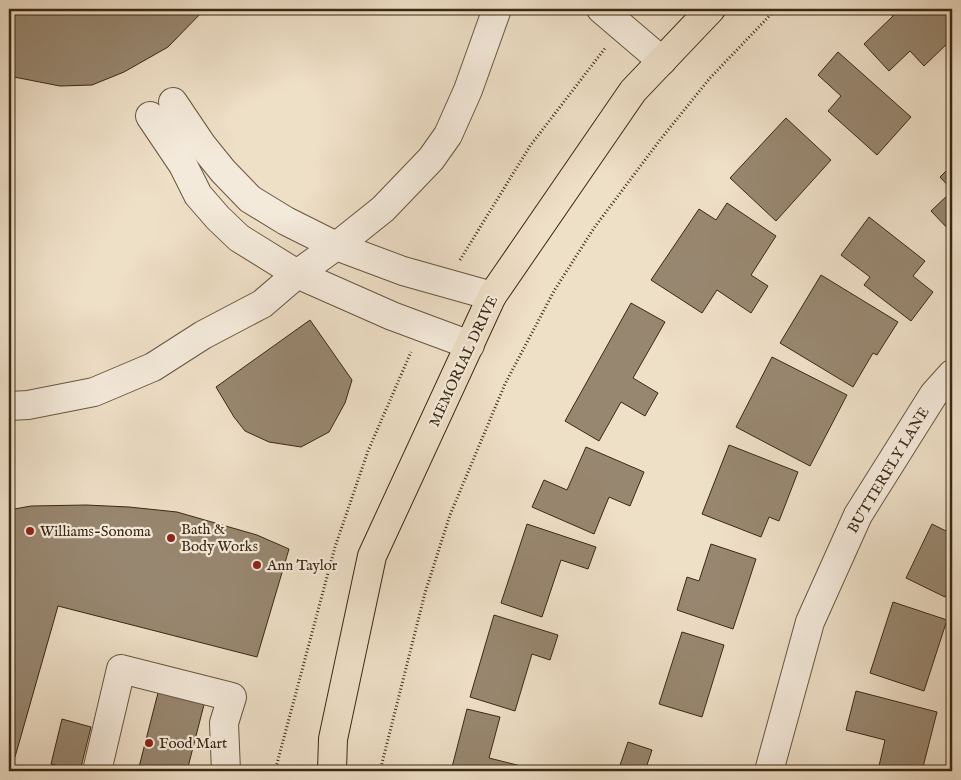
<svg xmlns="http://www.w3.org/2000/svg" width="961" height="780" font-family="'IM FELL English',serif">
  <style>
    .building { fill: #988770; stroke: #3b2812 }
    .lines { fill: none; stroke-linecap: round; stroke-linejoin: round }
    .minor-casing { stroke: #68563f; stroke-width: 30 }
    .major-casing { stroke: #3b2812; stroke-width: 30 }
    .path { stroke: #3b2812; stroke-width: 3; stroke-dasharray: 1 2.5; stroke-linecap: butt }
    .minor { stroke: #f4eadb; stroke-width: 28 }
    .major { stroke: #eedfc7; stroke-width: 28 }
    .poi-dot { fill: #8f2418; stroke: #f4eadb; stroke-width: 2 }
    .labels { text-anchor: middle; stroke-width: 4.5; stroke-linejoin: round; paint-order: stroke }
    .street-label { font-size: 15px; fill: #3b2812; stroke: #f4eadb }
    .poi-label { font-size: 15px; fill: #3b2812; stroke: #f4eadb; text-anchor: start }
  </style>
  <rect width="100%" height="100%" fill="#eedfc7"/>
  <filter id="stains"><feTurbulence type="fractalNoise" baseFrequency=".004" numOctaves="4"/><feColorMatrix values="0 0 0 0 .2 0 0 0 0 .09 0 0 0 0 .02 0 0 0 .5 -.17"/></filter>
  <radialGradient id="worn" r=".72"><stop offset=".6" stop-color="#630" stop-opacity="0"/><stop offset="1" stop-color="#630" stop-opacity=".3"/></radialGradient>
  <!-- building -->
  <g class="building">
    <path d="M9 9H205L168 47 124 72 92 85 60 86 9 76Z"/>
    <path d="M887 9H944L952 17V39L924 66 910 51 889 71 864 44 893 16Z"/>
    <path d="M838 52 911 117 877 155 828 111 841 96 818 75Z"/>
    <path d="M786 118 831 160 776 221 730 178Z"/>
    <path d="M952 165V190L940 177Z"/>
    <path d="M952 191V233L931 211Z"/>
    <path d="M727 203 776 236 751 275 768 286 751 313 717 290 702 313 651 280 699 209 716 220Z"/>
    <path d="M869 217 925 261 913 276 933 292 911 321 864 285 870 277 841 255Z"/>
    <path d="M821 275 898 322 877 355 873 353 853 387 780 343Z"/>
    <path d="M631 303 665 322 633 378 658 393 645 416 621 402 599 441 565 421Z"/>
    <path d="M310 320 352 380 345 403 329 432 301 447 269 442 245 431 234 417 216 387Z"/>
    <path d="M772 357 847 395 810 466 736 427Z"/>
    <path d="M729 445 798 472 779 521 769 517 761 537 702 514Z"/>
    <path d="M586 447 644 472 630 506 609 497 594 534 532 507 544 480 567 490Z"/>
    <path d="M86 505 129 507 177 512 257 535 289 549 257 657 58 606 15 757 9 756V510L31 506Z"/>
    <path d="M527 524 596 547 588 569 561 560 542 617 501 603Z"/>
    <path d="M932 524 952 534V583L945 597 906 578Z"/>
    <path d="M711 544 756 559 733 629 677 610 687 577 699 581Z"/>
    <path d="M893 602 947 620 924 691 870 673Z"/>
    <path d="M494 615 558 635 550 660 532 654 515 711 470 697Z"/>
    <path d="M682 632 724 645 702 717 659 704Z"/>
    <path d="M161 681 207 693 187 771H138Z"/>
    <path d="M856 691 937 712 922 771H900L879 766 885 740 846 730Z"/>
    <path d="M467 709 500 717 489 758 529 768 528 771H451Z"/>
    <path d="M62 719 91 727 80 771 51 764Z"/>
    <path d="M628 742 652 750 645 771H618Z"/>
  </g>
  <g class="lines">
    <defs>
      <g id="minor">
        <path d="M601 9 662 61"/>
        <path d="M173 102 202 145 223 171 250 199 286 221 336 246 403 271 492 296"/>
        <path d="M150 116 183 165 198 195 218 218 239 238 297 274 392 316 470 345"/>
        <path d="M9 406 28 405 94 392 153 367 203 335 262 304 297 274 343 241 383 209 431 159 448 135 468 90 497 9"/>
        <path d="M97 771 121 669 232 697 224 723 226 771"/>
        <path d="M769 771 810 622 858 515 934 394 952 374"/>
      </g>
      <path id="major" d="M332 771 333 739 372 556 492 296 633 91 711 9"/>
    </defs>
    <!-- minor casing -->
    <use href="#minor" class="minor-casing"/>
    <!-- major casing -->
    <use href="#major" class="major-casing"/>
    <!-- path -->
    <g class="path">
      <path d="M460 260 530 146 606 47"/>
      <path d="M275 771 335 547 368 451 411 352"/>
      <path d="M380 771 425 593 450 515 505 384 554 291 594 228 660 140 710 78 776 9"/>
    </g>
    <!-- minor -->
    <use href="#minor" class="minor"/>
    <!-- major -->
    <use href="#major" class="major"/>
  </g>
  <!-- markers -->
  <g class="poi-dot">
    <circle cx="30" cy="531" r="5"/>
    <circle cx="171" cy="538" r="5"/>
    <circle cx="257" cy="565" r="5"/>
    <circle cx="149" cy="743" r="5"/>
  </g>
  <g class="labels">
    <!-- street labels -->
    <g class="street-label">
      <text transform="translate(463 361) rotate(-65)" y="5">MEMORIAL DRIVE</text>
      <text transform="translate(888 470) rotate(-59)" y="5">BUTTERFLY LANE</text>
    </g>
    <!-- poi labels -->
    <g class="poi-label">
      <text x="181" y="534">Bath &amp;<tspan x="181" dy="17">Body Works</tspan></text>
      <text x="40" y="536">Williams-Sonoma</text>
      <text x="267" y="570">Ann Taylor</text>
      <text x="159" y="748">Food Mart</text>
    </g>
  </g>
  <!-- margin -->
  <rect width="961" height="780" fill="none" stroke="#eedfc7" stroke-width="30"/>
  <rect x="10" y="10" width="941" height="760" fill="none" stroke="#3b2812" stroke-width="2.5"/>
  <rect x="15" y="15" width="931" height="750" fill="none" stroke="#3b2812"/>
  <rect width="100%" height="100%" filter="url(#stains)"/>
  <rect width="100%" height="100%" fill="url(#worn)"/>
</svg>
